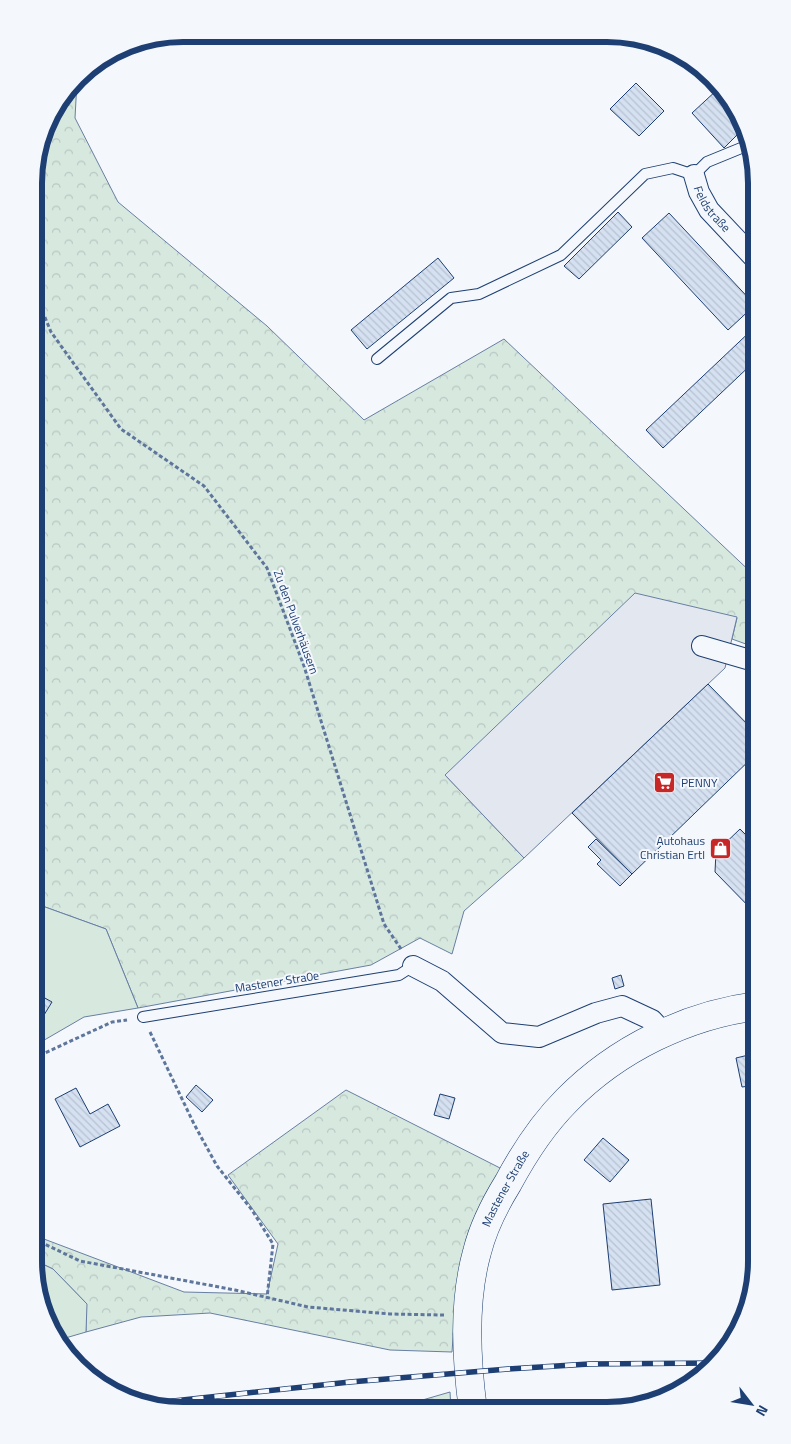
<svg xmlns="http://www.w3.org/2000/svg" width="791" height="1444" font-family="'Titillium Web',sans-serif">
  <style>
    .forest { fill: url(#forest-crowns); stroke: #687fa3 }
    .garden { fill: #d7e8df; stroke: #687fa3 }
    .parking { fill: #e3e8f0; stroke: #687fa3 }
    .building { fill: url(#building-back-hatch); stroke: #1d3f73 }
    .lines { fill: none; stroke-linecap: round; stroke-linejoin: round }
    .lane-casing { stroke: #1d3f73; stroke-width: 12 }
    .street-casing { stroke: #1d3f73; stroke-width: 22 }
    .secondary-casing { stroke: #1d3f73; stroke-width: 29 }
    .path { stroke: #5e769c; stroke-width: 3; stroke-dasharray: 4 2.5; stroke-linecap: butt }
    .lane { stroke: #f4f7fb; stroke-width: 10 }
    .street { stroke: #f4f7fb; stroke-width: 20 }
    .secondary { stroke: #f4f7fb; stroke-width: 28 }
    .rail-casing { stroke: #1d3f73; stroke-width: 5.5 }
    .rail { stroke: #f4f7fb; stroke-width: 4; stroke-dasharray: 11; stroke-linecap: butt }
    .labels { text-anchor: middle; stroke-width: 4; stroke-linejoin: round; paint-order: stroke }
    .street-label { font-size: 12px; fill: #1d3f73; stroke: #f4f7fb }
    .poi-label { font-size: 12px; fill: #1d3f73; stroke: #f4f7fb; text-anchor: start }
    .rim { fill: none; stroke: #1d3f73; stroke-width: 6 }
  </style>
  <defs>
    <pattern id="forest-crowns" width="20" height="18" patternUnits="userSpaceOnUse" patternTransform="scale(1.25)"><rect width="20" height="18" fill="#d7e8df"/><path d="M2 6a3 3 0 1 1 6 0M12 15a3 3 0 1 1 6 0" fill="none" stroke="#b8c8c3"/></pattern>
    <pattern id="building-back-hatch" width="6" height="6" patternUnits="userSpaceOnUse" patternTransform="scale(1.25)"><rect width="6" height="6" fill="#d5e0f0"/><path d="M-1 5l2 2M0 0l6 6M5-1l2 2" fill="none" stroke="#b6c1d1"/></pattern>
  </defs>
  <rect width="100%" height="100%" fill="#f4f7fb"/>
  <!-- forest -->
  <g class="forest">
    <path d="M77 81 75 118 118 202 267 326 364 420 504 339 757 578V648L732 639 737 618 446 776 524 858 464 911 452 954 420 938 371 965 138 1008 106 929 34 903 35 164 49 117Z"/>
    <path d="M346 1090 502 1169 455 1310 452 1352 390 1350 210 1313 141 1317 86 1332V1303L53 1269 34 1260V1212L44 1239 184 1292 267 1294 278 1244 228 1175Z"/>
    <path d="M450 1392 451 1410H388Z"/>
  </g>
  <!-- garden -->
  <g class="garden">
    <path d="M34 903 106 929 138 1008 84 1017 34 1046Z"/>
    <path d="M34 1260 53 1269 87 1304 86 1332 62 1339 42 1309Z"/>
  </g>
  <!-- parking -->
  <path class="parking" d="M635 593 737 617 725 668 524 858 445 775Z"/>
  <!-- building -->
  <g class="building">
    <path d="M636 83 664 111 639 136 610 109Z"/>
    <path d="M718 89 744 128 724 148 692 113Z"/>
    <path d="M618 212 632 227 579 279 564 266Z"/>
    <path d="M669 213 755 305 728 330 642 238Z"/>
    <path d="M438 258 454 278 367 349 351 330Z"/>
    <path d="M757 325V359L663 448 646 430Z"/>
    <path d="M708 684 757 734V753L632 874 572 813Z"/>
    <path d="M740 829 749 838 757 830V915L715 872 716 852Z"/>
    <path d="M596 839 632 874 620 886 597 864 601 860 588 847Z"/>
    <path d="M621 975 624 986 615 989 612 978Z"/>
    <path d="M34 992 52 1002 44 1015 37 1011 34 1016Z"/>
    <path d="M757 1053V1085L742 1087 736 1058Z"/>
    <path d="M196 1085 213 1100 202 1112 186 1097Z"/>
    <path d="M76 1088 90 1114 108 1104 120 1126 80 1147 55 1099Z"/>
    <path d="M440 1094 455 1098 449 1119 434 1115Z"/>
    <path d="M603 1138 629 1160 610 1182 584 1160Z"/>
    <path d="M651 1199 660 1285 612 1290 603 1204Z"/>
    <path d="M642 1395H660V1400L642 1404Z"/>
  </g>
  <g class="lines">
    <defs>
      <g id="lane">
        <path d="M377 359 451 298 479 294 561 255 645 174 673 168 694 175 707 162 751 144"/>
        <path d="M143 1017 399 975 413 966"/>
      </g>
      <g id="street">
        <path id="s1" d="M694 175 699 192 709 210 757 261"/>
        <path d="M702 646 757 662"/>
        <path d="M413 966 442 981 502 1033 539 1037 596 1013 622 1006 652 1020 664 1033"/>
      </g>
      <g id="secondary">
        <path id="s2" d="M473 1410C466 1358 463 1302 477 1252 483 1228 495 1204 508 1183 524 1153 543 1124 567 1100 617 1049 687 1015 757 1006"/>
      </g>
    </defs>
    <!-- lane casing -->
    <use href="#lane" class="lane-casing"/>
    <!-- street casing -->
    <use href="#street" class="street-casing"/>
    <!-- secondary casing -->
    <use href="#secondary" class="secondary-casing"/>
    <!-- path -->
    <g class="path">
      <path d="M35 293 51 332 121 429 204 486 267 568 304 666 384 924 401 949"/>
      <path d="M150 1032 194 1124 217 1166 252 1210 273 1244 267 1298"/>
      <path d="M34 1058 112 1022 127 1020"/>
      <path d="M34 1239 80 1261 235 1290 308 1307 390 1314 444 1315"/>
    </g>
    <!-- lane -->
    <use href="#lane" class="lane"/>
    <!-- street -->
    <use href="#street" class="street"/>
    <!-- secondary -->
    <use href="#secondary" class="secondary"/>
    <defs>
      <path id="rail" d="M149 1405 164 1402 350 1382 508 1369 589 1364 715 1363"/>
    </defs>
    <!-- rail casing -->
    <use href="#rail" class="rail-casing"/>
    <!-- rail -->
    <use href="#rail" class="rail"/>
  </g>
  <!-- icons -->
  <defs>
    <symbol id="supermarket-square" viewBox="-11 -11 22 22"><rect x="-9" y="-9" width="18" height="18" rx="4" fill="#c62828" stroke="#f4f7fb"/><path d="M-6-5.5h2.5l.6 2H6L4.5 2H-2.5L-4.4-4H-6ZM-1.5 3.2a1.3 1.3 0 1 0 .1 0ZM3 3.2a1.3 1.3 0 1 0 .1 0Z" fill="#fff"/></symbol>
    <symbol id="shop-square" viewBox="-11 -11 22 22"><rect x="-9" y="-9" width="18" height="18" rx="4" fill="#c62828" stroke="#f4f7fb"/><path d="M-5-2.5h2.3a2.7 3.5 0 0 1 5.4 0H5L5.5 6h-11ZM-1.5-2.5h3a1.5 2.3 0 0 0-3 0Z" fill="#fff"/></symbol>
  </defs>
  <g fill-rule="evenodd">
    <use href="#supermarket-square" x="652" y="770" width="25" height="25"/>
    <use href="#shop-square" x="708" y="836" width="25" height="25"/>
  </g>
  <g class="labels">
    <!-- street labels -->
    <g class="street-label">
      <text dy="4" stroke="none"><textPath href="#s1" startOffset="39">Feldstraße</textPath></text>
      <text transform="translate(296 622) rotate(70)" y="4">Zu den Pulverhäusern</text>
      <text transform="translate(277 982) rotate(-9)" y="4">Mastener Stra0e</text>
      <text dy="4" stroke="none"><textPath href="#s2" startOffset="229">Mastener Straße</textPath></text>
    </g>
    <!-- poi labels -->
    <g class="poi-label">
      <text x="681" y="787">PENNY</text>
      <text x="705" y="845" text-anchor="end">Autohaus<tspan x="705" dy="14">Christian Ertl</tspan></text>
    </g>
  </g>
  <!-- crop -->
  <path d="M0 0H791V1444H0ZM183 42H607A141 141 0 0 1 748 183V1261A141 141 0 0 1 607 1402H183A141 141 0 0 1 42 1261V183A141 141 0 0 1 183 42Z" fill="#f4f7fb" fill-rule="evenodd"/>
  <path class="rim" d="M183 42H607A141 141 0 0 1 748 183V1261A141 141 0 0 1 607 1402H183A141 141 0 0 1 42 1261V183A141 141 0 0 1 183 42Z"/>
  <!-- north arrow -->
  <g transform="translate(751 1404) rotate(121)" stroke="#f4f7fb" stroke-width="4" paint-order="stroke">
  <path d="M0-4L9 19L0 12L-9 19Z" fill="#1d3f73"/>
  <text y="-8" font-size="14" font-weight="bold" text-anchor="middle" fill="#1d3f73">N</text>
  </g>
</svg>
